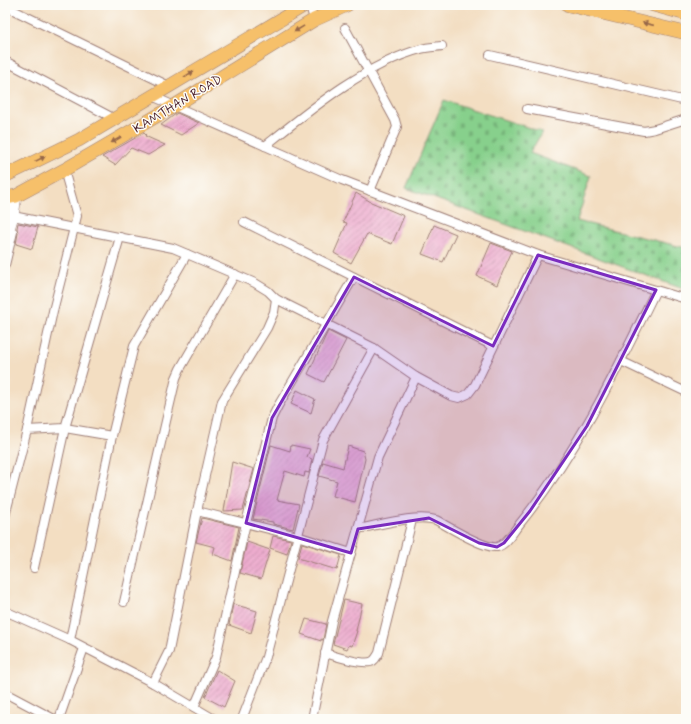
<svg xmlns="http://www.w3.org/2000/svg" width="691" height="724" font-family="Mynerve,sans-serif">
  <style>
    .cemetery { fill: url(#cemetery-stones); stroke: #68785c }
    .building { fill: url(#building-hatch) }
    .lines { fill: none; stroke-linecap: round; stroke-linejoin: round }
    .minor-casing { stroke: #9e7e76; stroke-width: 10 }
    .tertiary-casing { stroke: #9e7e76; stroke-width: 12 }
    .primary-casing { stroke: #9e7e76; stroke-width: 14 }
    .minor { stroke: #fff; stroke-width: 8 }
    .tertiary { stroke: #fff; stroke-width: 11 }
    .primary { stroke: #f6c06b; stroke-width: 13 }
    .oneway { fill: #976748 }
    .marked { fill: #7b2cbf; fill-opacity: 0.2; stroke: #7b2cbf; stroke-width: 3; stroke-linejoin: round }
    .labels { text-anchor: middle; stroke-width: 3; stroke-linejoin: round; paint-order: stroke }
    .street-label { font-size: 13px; fill: #4a1f2b; stroke: #fdfcf7 }
  </style>
  <defs>
    <pattern id="cemetery-stones" width="16" height="16" patternUnits="userSpaceOnUse"><rect width="16" height="16" fill="#87d08c"/><path d="M2 7V4a2 2 0 0 1 4 0v3zM10 15v-3a2 2 0 0 1 4 0v3z" fill="#76b279"/></pattern>
    <pattern id="building-hatch" width="6" height="6" patternUnits="userSpaceOnUse"><rect width="6" height="6" fill="#edacce"/><path d="M-1 1l2-2M0 6l6-6M5 7l2-2" fill="none" stroke="#c28ba7"/></pattern>
  </defs>
  <rect width="100%" height="100%" fill="#fdfcf7"/>
  <filter id="ink" filterUnits="userSpaceOnUse"><feTurbulence type="fractalNoise" baseFrequency=".025" numOctaves="2"/><feDisplacementMap in="SourceGraphic" scale="8" xChannelSelector="R" yChannelSelector="G"/><feConvolveMatrix kernelMatrix="1 2 1 2 8 2 1 2 1" color-interpolation-filters="sRGB"/></filter>
  <filter id="wash" filterUnits="userSpaceOnUse"><feTurbulence type="fractalNoise" baseFrequency=".012" numOctaves="4" result="noise"/><feDisplacementMap in="SourceGraphic" scale="16" xChannelSelector="R" yChannelSelector="G"/><feGaussianBlur stdDeviation="0.9" result="paint"/><feColorMatrix in="noise" values="0 0 0 0 0 0 0 0 0 0 0 0 0 0 0 0 0 1.4 0 .05"/><feComposite in="paint" operator="in"/></filter>
  <g filter="url(#wash)">
    <rect width="100%" height="100%" fill="#f3dec2"/>
    <!-- cemetery -->
    <path class="cemetery" d="M444 100 542 132 530 153 591 176 577 221 686 248V290L406 188Z"/>
    <g id="blocks">
      <!-- building -->
      <g class="building">
        <path d="M177 113 199 123 181 135 161 125Z"/>
        <path d="M144 133 146 135 145 136 165 145 148 155 131 148 115 165 102 157Z"/>
        <path d="M356 193 371 202 404 216 392 244 367 234 351 263 334 253 347 223 343 222Z"/>
        <path d="M18 223 38 227 32 249 16 244 18 233 17 228Z"/>
        <path d="M434 225 456 234 443 262 422 254Z"/>
        <path d="M491 243 512 251 497 285 477 276Z"/>
        <path d="M328 331 346 340 324 382 308 374Z"/>
        <path d="M297 390 315 399 311 413 291 404Z"/>
        <path d="M271 445 290 451 291 445 310 449 307 457 312 459 309 473 305 472 304 477 285 471 277 500 299 504 293 529 273 524V522L253 519Z"/>
        <path d="M348 446 363 451 365 459 355 502 333 496 337 481 319 476 323 462 343 468Z"/>
        <path d="M232 462 254 469 243 510 224 511Z"/>
        <path d="M202 518 239 527 232 561 213 554 215 547 196 542Z"/>
        <path d="M273 536 291 540 287 554 270 548Z"/>
        <path d="M247 542 270 550 261 579 240 573Z"/>
        <path d="M302 543 341 555 337 570 298 558Z"/>
        <path d="M344 600 362 604 356 631H357L352 646 349 645 347 649 333 644Z"/>
        <path d="M233 604 257 611 251 633 229 625Z"/>
        <path d="M306 619 326 624 323 640 321 639V641L301 634Z"/>
        <path d="M217 670 235 681 224 707 205 697Z"/>
      </g>
    </g>
  </g>
  <g filter="url(#ink)">
    <use href="#blocks" fill-opacity="0" stroke="#9e7e76" stroke-width="1"/>
    <g class="lines">
      <defs>
        <g id="minor">
          <path d="M310 5 314 20"/>
          <path d="M5 6 169 86"/>
          <path d="M345 28 395 120 397 127 370 191"/>
          <path d="M490 55 686 101"/>
          <path d="M5 61 115 119"/>
          <path d="M152 96 342 180 538 255 686 299"/>
          <path d="M527 109 644 131 655 129 686 119"/>
          <path d="M265 146C310 110 365 64 421 49 428 47 435 47 442 46"/>
          <path d="M13 216 173 248 255 283 268 291 276 299 374 348 416 377 451 396 459 398 468 394 475 385 538 255"/>
          <path d="M244 222 493 346"/>
          <path d="M5 265 13 232"/>
          <path d="M621 361 686 392"/>
          <path d="M27 430 65 428 112 436 70 640"/>
          <path d="M112 436 134 346 187 254"/>
          <path d="M197 511 297 536 351 553"/>
          <path d="M5 516 27 430 53 311 77 216 64 170"/>
          <path d="M358 529C380 525 415 514 436 520 449 527 484 549 497 547 506 545 513 532 518 526 576 455 616 372 656 290"/>
          <path d="M34 568 65 428 120 237"/>
          <path d="M124 602 176 378 180 369 235 274"/>
          <path d="M5 611 70 640 153 683 214 719"/>
          <path d="M325 653C335 656 365 666 373 661 376 659 377 656 379 653L412 520"/>
          <path d="M153 683 169 651 197 511 222 401 267 328 274 312 276 299"/>
          <path d="M5 693 54 719"/>
          <path d="M194 707 216 657 246 523 272 418 278 406 354 277"/>
          <path d="M59 719 84 648"/>
          <path d="M242 719 266 657 323 440 374 348"/>
          <path d="M312 719 332 621 378 457 416 377"/>
        </g>
        <path id="tertiary" d="M5 241 13 216 16 196"/>
        <g id="primary">
          <path d="M568 5 686 33"/>
          <path d="M653 5 686 14"/>
          <path d="M5 176 79 140 305 5"/>
          <path d="M5 198 16 196 64 170 174 106 314 20 347 5"/>
        </g>
      </defs>
      <!-- minor casing -->
      <use href="#minor" class="minor-casing"/>
      <!-- tertiary casing -->
      <use href="#tertiary" class="tertiary-casing"/>
      <!-- primary casing -->
      <use href="#primary" class="primary-casing"/>
      <!-- minor -->
      <use href="#minor" class="minor"/>
      <!-- tertiary -->
      <use href="#tertiary" class="tertiary"/>
      <!-- primary -->
      <use href="#primary" class="primary"/>
    </g>
    <!-- one-way arrows -->
    <defs><path id="oneway-solid" d="M-6-.8H1V-3.2L6.5 0L1 3.2V.8H-6Z"/></defs>
    <g class="oneway">
      <use href="#oneway-solid" transform="translate(648 24) rotate(-167)"/>
      <use href="#oneway-solid" transform="translate(299 29) rotate(149)"/>
      <use href="#oneway-solid" transform="translate(189 74) rotate(-31)"/>
      <use href="#oneway-solid" transform="translate(116 140) rotate(150)"/>
      <use href="#oneway-solid" transform="translate(40 159) rotate(-26)"/>
    </g>
  </g>
  <!-- marked area -->
  <path class="marked" d="M538 255 656 290 587 426 530 511 504 543 497 547 479 543 429 518 358 529 351 553 246 523 272 418 354 277 493 346Z"/>
  <g class="labels">
    <!-- street labels -->
    <g class="street-label">
      <text transform="translate(177 103) rotate(-31)" y="5">KAMTHAN ROAD</text>
    </g>
  </g>
  <!-- margin -->
  <rect width="691" height="724" fill="none" stroke="#fdfcf7" stroke-width="20"/>
</svg>
